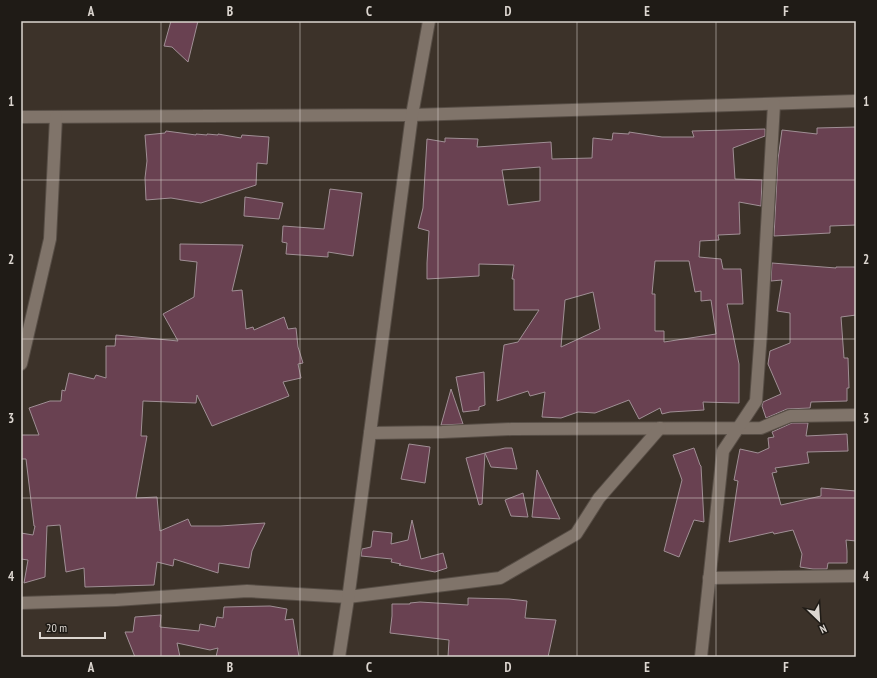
<svg xmlns="http://www.w3.org/2000/svg" width="877" height="678" font-family="'PT Sans Narrow',sans-serif">
  <style>
    .building { fill: #694151; stroke: #a08f95; fill-rule: evenodd }
    .lines { fill: none; stroke-linecap: round; stroke-linejoin: round }
    .street-casing { stroke: #574e46; stroke-width: 14 }
    .street { stroke: #80746a; stroke-width: 12 }
    .grid { fill: none; stroke: #dcd6d0; stroke-width: 1; stroke-opacity: 0.55 }
    .neatline { fill: none; stroke: #dcd6d0; stroke-width: 1.5 }
    .grid-label { font-size: 13px; text-anchor: middle; font-weight: bold; fill: #dcd6d0 }
  </style>
  <rect width="100%" height="100%" fill="#3c3229"/>
  <!-- building -->
  <g class="building">
    <path d="M171 21H198L188 62 172 47 164 46Z"/>
    <path d="M856 127V225L830 226V233L774 236 778 159 782 130 817 134V128Z"/>
    <path d="M765 129V136L733 148 735 179 762 180 761 206 739 202 740 234 718 235 719 240 700 241 699 257 721 259 723 269H741L743 304H727L739 364V403L703 402 704 410 670 412 662 414 660 408 639 419 629 400 595 413 578 412 561 418 542 417 545 392 530 396 528 391 497 401 504 345 518 342 539 310H514V279H512L514 265 479 264V276L427 279V263L429 231 418 228 423 208 427 139 445 142V138L478 139 477 147 551 142 552 159 592 158 593 138 612 140 613 133 629 134V132L662 137H694L692 131ZM540 167V201L508 205 502 170ZM655 261H689L695 292 701 291V301L711 300 716 334 664 342V331H655V294H652ZM593 292 600 329 561 347 565 300Z"/>
    <path d="M166 131 196 135V134L207 135V134L218 135V134L241 138 242 135 269 137 267 164 257 163 256 185 201 203 171 198 146 200 145 178 147 161 145 135 165 133Z"/>
    <path d="M330 189 362 193 353 256 328 252V257L286 254 287 243 282 242 283 226 324 229Z"/>
    <path d="M245 197 283 203 279 219 244 216Z"/>
    <path d="M180 244 243 245 232 291 242 290 246 329 253 327 254 330 284 317 288 329 296 328 298 347 303 363 298 364 301 378 283 382 289 396 212 426 197 395 196 403 143 401 141 436H147L136 498 157 497 160 531 188 519 191 526H220L265 523 252 551 249 568 219 563 218 573 174 559 173 566 157 562 154 585 85 587 84 568 66 572 60 525 47 526 45 577 24 583 28 560 21 559V533L33 535 35 526H34L26 459H21V435H39L29 408 50 401H61L62 390 65 391 69 373 94 379 96 375 106 378V346H115L116 335 178 341 163 314 194 297 197 262 180 260Z"/>
    <path d="M772 263 836 268V267H856V315L841 317 844 358H848L849 388H847V401L811 402 810 408 787 409 766 418 762 406 763 402 781 394 768 364 770 351 790 343V313L777 311 782 280 771 281Z"/>
    <path d="M484 372 485 405 479 407V410L463 412 456 377Z"/>
    <path d="M451 389 463 424 441 425Z"/>
    <path d="M792 423H808L806 436 847 434 848 451 807 452 809 463 775 468 777 472 772 473 781 505 821 496V488L856 491V541L846 540 847 551V563H828L827 569H813L800 567 802 554 793 530 774 534 773 532 729 542 738 481 734 480 740 449 758 453 769 448 768 438 774 437 772 432Z"/>
    <path d="M409 444 430 447 425 483 401 479Z"/>
    <path d="M505 448H512L517 469 491 467 485 453Z"/>
    <path d="M694 448 700 465 701 466 704 522 694 520 679 557 664 551 682 480 673 455Z"/>
    <path d="M485 453 482 504 479 505 466 458Z"/>
    <path d="M537 470 560 519 532 517Z"/>
    <path d="M523 493 528 517 511 516 505 500Z"/>
    <path d="M412 520 421 559 443 553 447 568 435 572 399 565 401 564 391 562 392 559 361 556 362 549 371 547 373 531 392 533 391 544 408 540Z"/>
    <path d="M468 598 509 599 527 601 525 618 556 620 548 657H448L449 640 390 633 392 616V604H410V603L420 602 468 605Z"/>
    <path d="M270 606 287 609 285 620 293 619 299 657H216L218 648 210 650 177 643 180 657H135L125 632H133L135 617 161 615 160 627 199 631 200 624 215 627 217 617 223 618 224 607Z"/>
  </g>
  <g class="lines">
    <defs>
      <g id="street">
        <path d="M21 117 412 115 856 101"/>
        <path d="M21 364 50 239 56 117"/>
        <path d="M370 433 442 432 512 429 761 428 790 416 856 415"/>
        <path d="M709 578 856 576"/>
        <path d="M21 603 116 600 247 591 348 597 500 578 576 534 599 498 660 428"/>
        <path d="M339 657 349 592 412 115 429 21"/>
        <path d="M701 657 723 451 756 401 761 332 774 104"/>
      </g>
    </defs>
    <!-- street casing -->
    <use href="#street" class="street-casing"/>
    <!-- street -->
    <use href="#street" class="street"/>
  </g>
  <!-- grid -->
  <path class="grid" d="M161 21V657M300 21V657M438 21V657M577 21V657M716 21V657M21 180H856M21 339H856M21 498H856"/>
  <!-- border -->
  <rect width="877" height="678" fill="none" stroke="#1f1b16" stroke-width="44"/>
  <!-- north arrow -->
  <g transform="translate(819 620) rotate(155)" stroke="#1f1b16" stroke-width="3" paint-order="stroke">
  <path d="M0-3L7 15L0 10L-7 15Z" fill="#dcd6d0"/>
  <text y="-6" font-size="11" font-weight="bold" text-anchor="middle" fill="#dcd6d0">N</text>
  </g>
  <!-- scale -->
  <path d="M40 632v6h65v-6" fill="none" stroke="#dcd6d0" stroke-width="2"/>
  <text x="46" y="632" font-size="12" fill="#dcd6d0" stroke="#1f1b16" stroke-width="3" paint-order="stroke">20 m</text>
  <rect x="22" y="22" width="833" height="634" class="neatline"/>
  <g class="grid-label">
    <text x="91" y="16">A</text>
    <text x="230" y="16">B</text>
    <text x="369" y="16">C</text>
    <text x="508" y="16">D</text>
    <text x="647" y="16">E</text>
    <text x="786" y="16">F</text>
    <text x="11" y="106">1</text>
    <text x="866" y="106">1</text>
    <text x="11" y="264">2</text>
    <text x="866" y="264">2</text>
    <text x="11" y="423">3</text>
    <text x="866" y="423">3</text>
    <text x="11" y="581">4</text>
    <text x="866" y="581">4</text>
    <text x="91" y="672">A</text>
    <text x="230" y="672">B</text>
    <text x="369" y="672">C</text>
    <text x="508" y="672">D</text>
    <text x="647" y="672">E</text>
    <text x="786" y="672">F</text>
  </g>
</svg>
